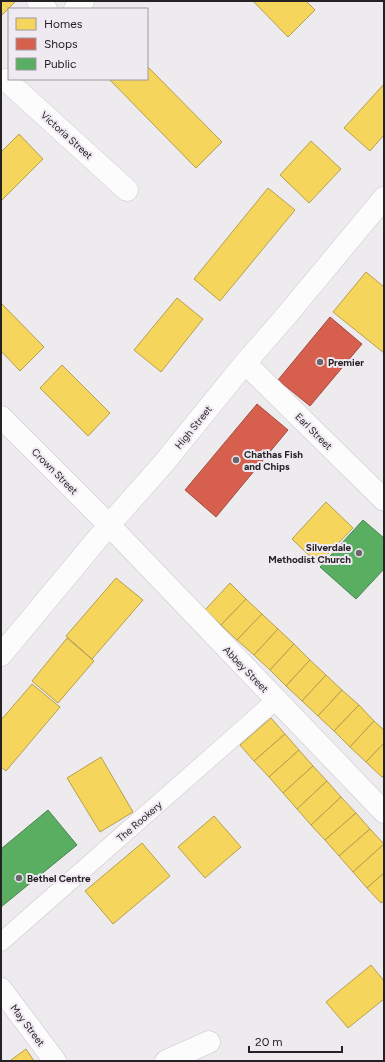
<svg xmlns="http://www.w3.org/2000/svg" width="385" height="1062" font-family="Figtree,sans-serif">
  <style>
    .homes { fill: #f6d55c; stroke: #b79f4c }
    .shops { fill: #d6604d; stroke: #a14d41 }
    .public { fill: #5aae61; stroke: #4a844f }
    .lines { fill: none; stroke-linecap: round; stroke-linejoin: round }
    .service-casing { stroke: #c9c7ca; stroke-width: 19 }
    .pedestrian-casing { stroke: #c9c7ca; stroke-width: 23 }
    .minor-casing { stroke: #c9c7ca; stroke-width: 23 }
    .tertiary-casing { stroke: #c9c7ca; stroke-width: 23 }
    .service { stroke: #fcfcfd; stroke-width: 18 }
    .pedestrian { stroke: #fcfcfd; stroke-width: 22 }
    .minor { stroke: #fcfcfd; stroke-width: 22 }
    .tertiary { stroke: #fcfcfd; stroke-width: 22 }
    .poi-dot { fill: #6b686c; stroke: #efe9f1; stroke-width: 1.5 }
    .labels { text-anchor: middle; stroke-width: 4; stroke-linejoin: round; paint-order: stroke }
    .street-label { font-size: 10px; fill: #252225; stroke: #efe9f1 }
    .poi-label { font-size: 10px; font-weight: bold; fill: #252225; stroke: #efe9f1; text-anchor: start }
  </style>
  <rect width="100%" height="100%" fill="#eeebef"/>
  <!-- homes -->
  <g class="homes">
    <path d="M1 1H16L1 16Z"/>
    <path d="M253 1H306L315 10 288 37Z"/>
    <path d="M147 66 222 142 196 168 109 79H147Z"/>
    <path d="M384 84V135L370 151 344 128Z"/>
    <path d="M19 134 43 159 1 201V152Z"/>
    <path d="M311 141 341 169 309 203 280 175Z"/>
    <path d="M268 188 295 210 220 301 194 279Z"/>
    <path d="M366 272 384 287V353L333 312Z"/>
    <path d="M177 298 203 319 161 372 134 350Z"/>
    <path d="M1 303 44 347 20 371 1 351Z"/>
    <path d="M62 365 110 413 88 436 40 388Z"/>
    <path d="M326 502 353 528 318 564 292 539Z"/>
    <path d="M116 578 143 600 92 659 66 636Z"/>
    <path d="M230 583 246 599 221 625 205 610Z"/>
    <path d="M246 599 262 614 237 640 221 625Z"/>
    <path d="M262 614 278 629 254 655 237 640Z"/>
    <path d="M278 629 294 644 270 670 254 655Z"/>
    <path d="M67 638 94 661 58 703 32 681Z"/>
    <path d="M294 644 310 660 286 686 270 670Z"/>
    <path d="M310 660 326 675 302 701 286 686Z"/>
    <path d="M326 675 342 690 318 716 302 701Z"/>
    <path d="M32 684 60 707 6 771 1 767V720Z"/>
    <path d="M342 690 359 705 334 731 318 716Z"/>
    <path d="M359 705 374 721 350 747 334 731Z"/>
    <path d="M271 718 285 734 254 761 240 745Z"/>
    <path d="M374 721 384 730V743L366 762 350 747Z"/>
    <path d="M285 734 299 750 269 777 254 761Z"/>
    <path d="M384 743V776L382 777 366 762Z"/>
    <path d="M299 750 313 766 283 793 269 777Z"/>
    <path d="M101 757 133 812 100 832 67 778Z"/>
    <path d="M313 766 327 781 297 809 283 793Z"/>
    <path d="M327 781 341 797 311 825 297 809Z"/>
    <path d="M341 797 356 813 325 840 311 825Z"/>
    <path d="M356 813 370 829 339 856 325 840Z"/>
    <path d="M214 816 241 847 205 878 178 847Z"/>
    <path d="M370 829 384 844 353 872 339 856Z"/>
    <path d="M142 843 170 876 113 924 85 891Z"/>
    <path d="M384 844V873L367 888 353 872Z"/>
    <path d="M384 873V901L381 903 367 888Z"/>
    <path d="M371 965 384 981V999L348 1028 326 1002Z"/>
    <path d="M26 1049 34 1061H12L11 1060Z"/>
  </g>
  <!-- shops -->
  <g class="shops">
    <path d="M330 317 362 344 310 406 278 380Z"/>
    <path d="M257 404 288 430 216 517 185 490Z"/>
  </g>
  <!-- public -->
  <g class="public">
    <path d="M363 520 384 538V569L356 599 320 567Z"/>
    <path d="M48 810 77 845 1 907V849Z"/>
  </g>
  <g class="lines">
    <defs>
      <path id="service" d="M1 942 276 700"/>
      <path id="pedestrian" d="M38 1 46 9"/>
      <g id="minor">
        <path d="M75 9 83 1"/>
        <path d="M6 80 127 190"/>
        <path d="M245 363 384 500"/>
        <path d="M1 417 109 525 384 812"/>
        <path d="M1 989 55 1061"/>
        <path d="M166 1061 209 1042"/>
      </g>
      <path id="tertiary" d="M1 655 109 525 163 464 245 363 286 316 384 198"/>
    </defs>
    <!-- service casing -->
    <use href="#service" class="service-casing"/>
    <!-- pedestrian casing -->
    <use href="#pedestrian" class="pedestrian-casing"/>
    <!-- minor casing -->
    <use href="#minor" class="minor-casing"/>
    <!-- tertiary casing -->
    <use href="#tertiary" class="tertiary-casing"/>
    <!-- service -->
    <use href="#service" class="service"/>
    <!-- pedestrian -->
    <use href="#pedestrian" class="pedestrian"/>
    <!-- minor -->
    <use href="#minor" class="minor"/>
    <!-- tertiary -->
    <use href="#tertiary" class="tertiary"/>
  </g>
  <!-- markers -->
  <g class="poi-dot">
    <circle cx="320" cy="362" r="4"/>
    <circle cx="236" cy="460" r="4"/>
    <circle cx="359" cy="553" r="4"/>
    <circle cx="19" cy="878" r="4"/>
  </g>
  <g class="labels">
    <!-- street labels -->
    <g class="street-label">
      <text transform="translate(67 135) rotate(42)" y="4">Victoria Street</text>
      <text transform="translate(193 427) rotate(-51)" y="4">High Street</text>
      <text transform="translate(314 431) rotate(45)" y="4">Earl Street</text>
      <text transform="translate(55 471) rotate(45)" y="4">Crown Street</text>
      <text transform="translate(246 669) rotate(46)" y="4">Abbey Street</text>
      <text transform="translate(139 821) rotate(-41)" y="4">The Rookery</text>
      <text transform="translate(28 1025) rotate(53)" y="4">May Street</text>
    </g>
    <!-- poi labels -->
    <g class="poi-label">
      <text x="328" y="366">Premier</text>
      <text x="244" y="458">Chathas Fish<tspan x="244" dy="12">and Chips</tspan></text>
      <text x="351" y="551" text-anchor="end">Silverdale<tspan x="351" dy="12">Methodist Church</tspan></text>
      <text x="27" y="882">Bethel Centre</text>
    </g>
  </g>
  <!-- border -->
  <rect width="385" height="1062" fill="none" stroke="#252225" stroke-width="4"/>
  <!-- legend -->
  <rect x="8" y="8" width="140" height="72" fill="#efe9f1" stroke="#9e999f"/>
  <rect x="16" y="18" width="20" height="12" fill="#f6d55c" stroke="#9e999f"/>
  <text x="44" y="28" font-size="12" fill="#252225">Homes</text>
  <rect x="16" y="38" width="20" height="12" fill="#d6604d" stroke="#9e999f"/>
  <text x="44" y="48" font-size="12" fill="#252225">Shops</text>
  <rect x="16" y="58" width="20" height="12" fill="#5aae61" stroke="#9e999f"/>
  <text x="44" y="68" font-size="12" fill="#252225">Public</text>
  <!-- scale -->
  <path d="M249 1046v6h93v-6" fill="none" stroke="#252225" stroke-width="2"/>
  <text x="255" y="1046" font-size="12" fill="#252225" stroke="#efe9f1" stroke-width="3" paint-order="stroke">20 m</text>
</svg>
